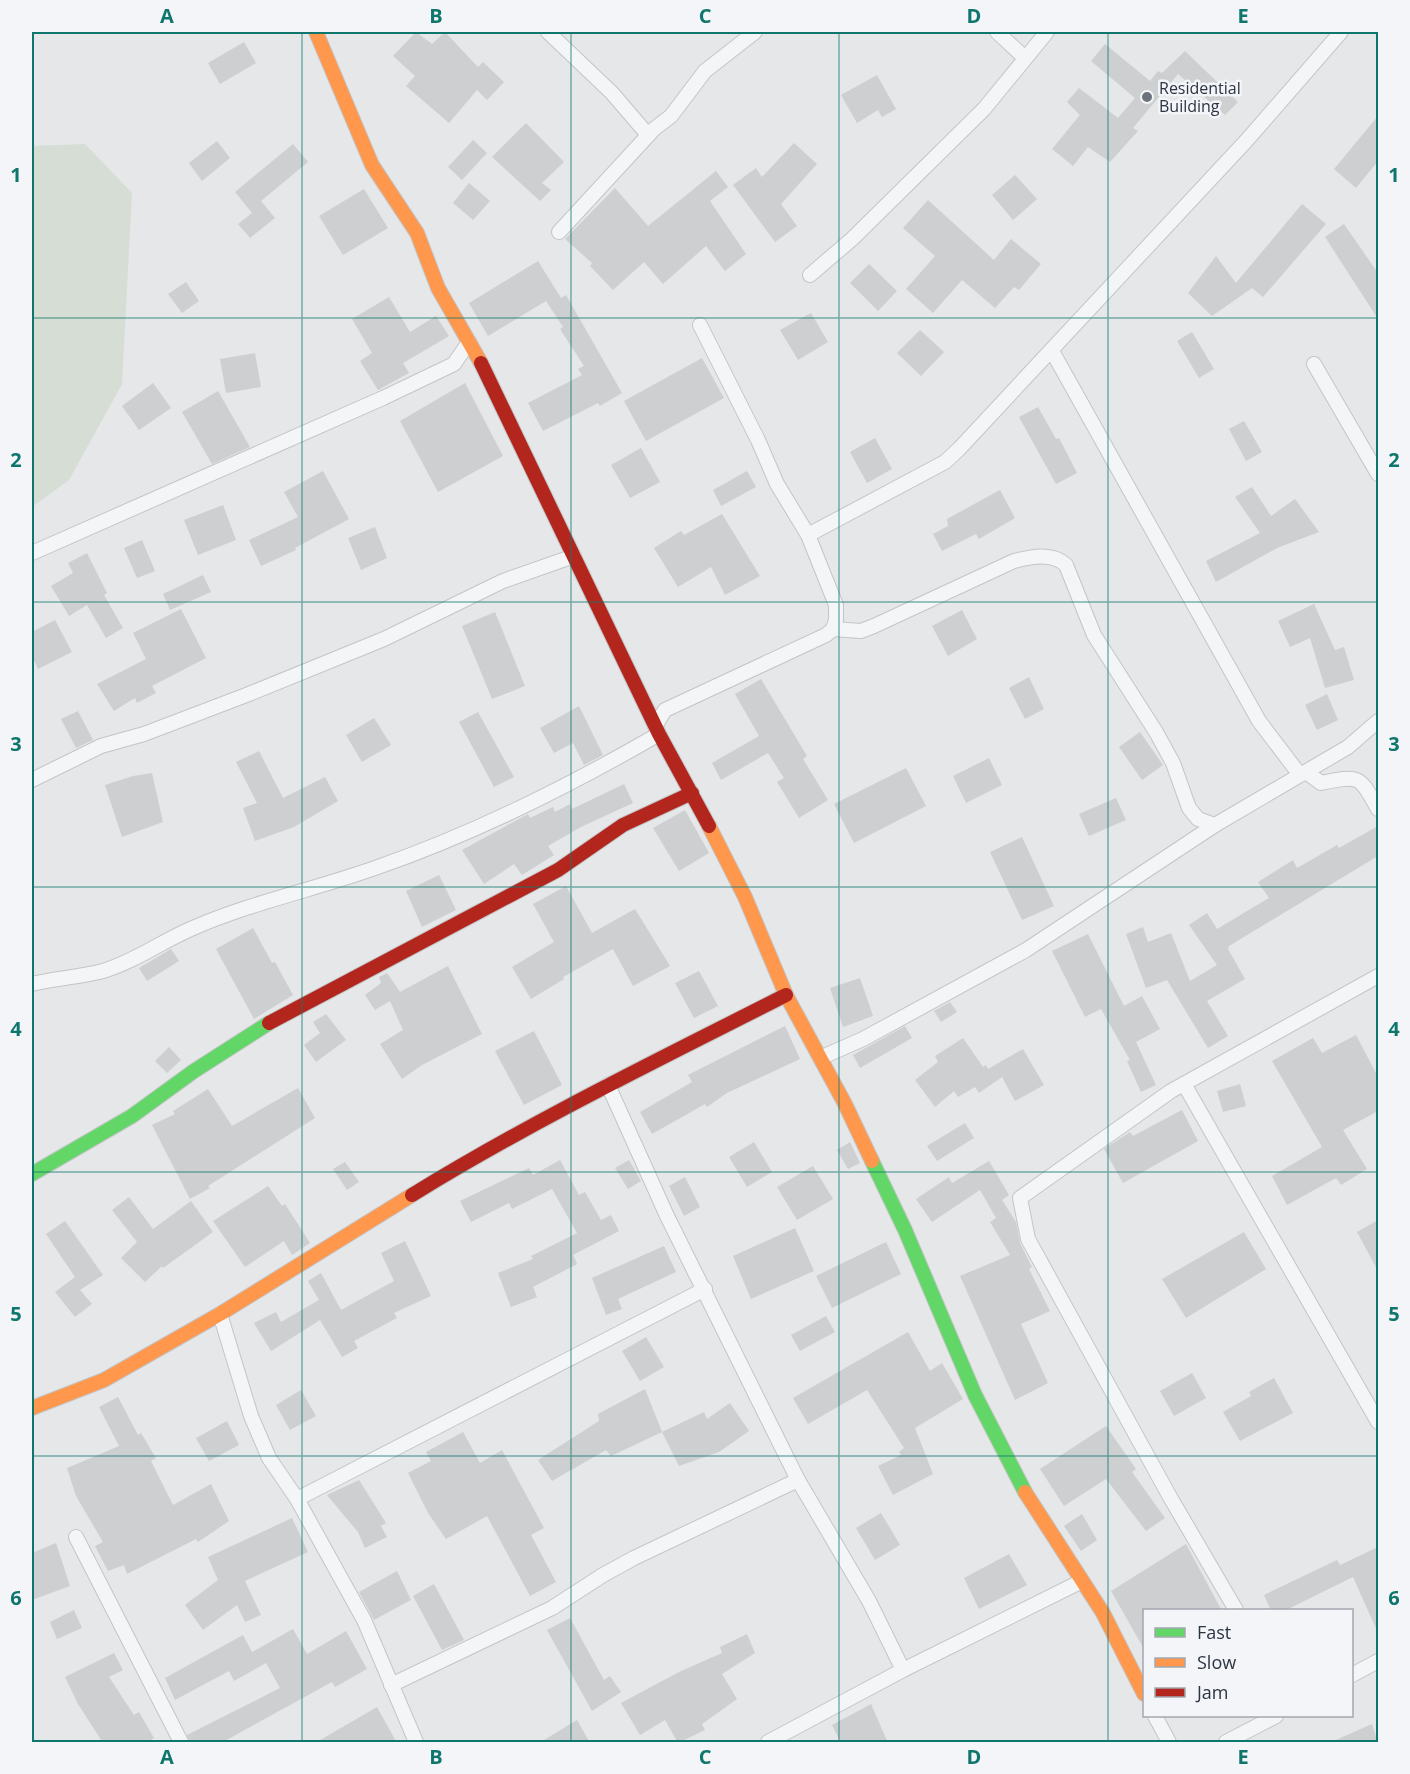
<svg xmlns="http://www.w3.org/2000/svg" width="1410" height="1774" font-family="'Open Sans',sans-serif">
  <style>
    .green { fill: #d6ddd5 }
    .building { fill: #cdcfd1 }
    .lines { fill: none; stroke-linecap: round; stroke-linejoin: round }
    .street-casing { stroke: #c3c5c7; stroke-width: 16 }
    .fast-casing { stroke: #c3c5c7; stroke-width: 16 }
    .slow-casing { stroke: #c3c5c7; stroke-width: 16 }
    .jam-casing { stroke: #c3c5c7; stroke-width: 16 }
    .street { stroke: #f4f5f6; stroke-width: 14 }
    .fast { stroke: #63d668; stroke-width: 14 }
    .slow { stroke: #ff974d; stroke-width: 14 }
    .jam { stroke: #b3261e; stroke-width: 14 }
    .grid { fill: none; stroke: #0f766e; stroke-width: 1.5; stroke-opacity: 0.55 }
    .poi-dot { fill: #6d737c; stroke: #f3f5f8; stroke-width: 2 }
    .labels { text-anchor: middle; stroke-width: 5; stroke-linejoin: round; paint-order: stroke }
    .poi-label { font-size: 16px; fill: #2c3442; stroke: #f3f5f8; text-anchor: start }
    .neatline { fill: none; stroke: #0f766e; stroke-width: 2 }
    .grid-label { font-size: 20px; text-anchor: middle; font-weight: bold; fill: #0f766e }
  </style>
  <rect width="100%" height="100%" fill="#e5e7e9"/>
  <!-- green -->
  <path class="green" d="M85 144 132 193 122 384 69 480 32 507V146Z"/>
  <!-- building -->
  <g class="building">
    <path d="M416 32 432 44 445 32 478 67 483 62 504 82 487 100 477 90 449 123 406 86 415 76 393 56Z"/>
    <path d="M244 42 256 63 220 84 208 63Z"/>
    <path d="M1105 44 1150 81 1158 71 1162 73 1185 51 1238 102 1225 115 1178 74 1133 128 1138 131 1110 162 1088 147 1073 166 1052 149 1080 115 1067 102 1079 88 1118 118 1135 98 1091 61Z"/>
    <path d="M877 75 896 109 882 117 878 110 857 123 841 95Z"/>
    <path d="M1378 116V161L1356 188 1334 169Z"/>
    <path d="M526 123 564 162 542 183 551 190 540 201 492 157Z"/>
    <path d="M473 140 487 153 462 180 448 167Z"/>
    <path d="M217 141 230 158 202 181 189 163Z"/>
    <path d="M794 143 817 164 781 204 797 226 775 242 733 185 756 168 762 177Z"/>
    <path d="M293 144 308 162 261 201 275 218 250 238 238 224 252 213 235 192Z"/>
    <path d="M716 171 728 187 710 201 746 254 725 271 706 246 663 284 644 262 613 290 590 266 592 263 565 239 615 188 648 226Z"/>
    <path d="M1015 175 1037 199 1013 220 992 195Z"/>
    <path d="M469 183 490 201 473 220 453 203Z"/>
    <path d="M364 189 388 228 343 255 319 216Z"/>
    <path d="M928 200 994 260 1011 239 1041 264 1019 290 1014 287 995 308 962 280 933 313 906 289 935 256 903 228Z"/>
    <path d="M1302 204 1326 224 1263 297 1252 288 1212 316 1188 293 1216 256 1236 283Z"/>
    <path d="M1344 224 1378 273V319L1325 237Z"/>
    <path d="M538 261 561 298 566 295 622 393 600 406 598 403 543 431 528 403 582 375 578 369 584 366 560 329 563 327 546 301 488 336 469 303Z"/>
    <path d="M869 264 897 291 878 311 850 283Z"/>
    <path d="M186 282 199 301 182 313 168 294Z"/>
    <path d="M389 297 410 332 436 316 449 336 403 363 409 373 378 390 360 361 372 353 352 319Z"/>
    <path d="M811 313 828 342 798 360 780 330Z"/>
    <path d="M920 330 944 352 921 376 897 353Z"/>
    <path d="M1192 332 1214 369 1199 378 1177 341Z"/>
    <path d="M255 353 261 387 226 393 220 359Z"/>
    <path d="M702 358 724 398 646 441 624 401Z"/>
    <path d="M153 383 171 408 139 430 122 406Z"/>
    <path d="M465 383 503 456 438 492 400 421Z"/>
    <path d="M218 391 250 447 212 464 182 412Z"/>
    <path d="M1038 407 1056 439 1059 438 1077 473 1056 484 1019 417Z"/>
    <path d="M1244 421 1262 452 1246 461 1229 429Z"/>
    <path d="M875 438 892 469 867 483 850 452Z"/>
    <path d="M641 448 660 482 630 498 611 465Z"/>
    <path d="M323 471 349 519 295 548 296 550 261 566 249 540 298 517 284 492Z"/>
    <path d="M747 471 756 487 721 506 713 490Z"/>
    <path d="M1252 487 1271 516 1295 499 1319 532 1277 548 1216 582 1206 561 1260 533 1235 497Z"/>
    <path d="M1000 490 1015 518 979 539 976 534 942 551 933 534 948 526 947 519Z"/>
    <path d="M223 505 236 540 198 555 184 520Z"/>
    <path d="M722 514 760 576 725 595 711 567 678 587 654 548 681 531 684 535Z"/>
    <path d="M375 527 387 558 361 570 348 538Z"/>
    <path d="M142 540 155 571 137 578 124 548Z"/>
    <path d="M87 553 107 593 104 595 123 628 106 638 87 605 69 616 51 586 73 573 68 563Z"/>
    <path d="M203 575 211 592 170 610 163 594Z"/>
    <path d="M1314 604 1335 650 1344 647 1354 680 1325 688 1310 638 1290 647 1278 621Z"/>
    <path d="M181 609 206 658 152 686 156 693 137 703 135 698 114 711 97 684 146 659 133 633Z"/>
    <path d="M962 610 977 639 948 656 932 626Z"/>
    <path d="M495 612 525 686 492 699 462 626Z"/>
    <path d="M55 620 72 652 38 669 32 656V632Z"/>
    <path d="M1029 677 1044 709 1025 719 1009 688Z"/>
    <path d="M761 679 807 756 803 759 828 800 799 818 777 782 784 778 768 753 721 780 712 763 759 736 735 694Z"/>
    <path d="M1327 694 1338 720 1317 730 1305 705Z"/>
    <path d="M579 706 603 755 584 765 573 743 554 753 540 728Z"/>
    <path d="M78 711 93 740 76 748 61 719Z"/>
    <path d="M478 712 514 777 494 787 459 722Z"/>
    <path d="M374 718 391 745 362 762 346 735Z"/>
    <path d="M1140 732 1163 765 1142 780 1119 747Z"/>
    <path d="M259 751 283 798 325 777 338 801 294 827 255 841 243 808 257 803 236 762Z"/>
    <path d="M989 758 1002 785 966 803 953 776Z"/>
    <path d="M906 768 926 806 854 843 834 804Z"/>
    <path d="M152 773 163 822 122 837 105 785 133 776Z"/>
    <path d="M624 784 633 803 581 827 548 846 554 855 522 875 514 864 484 884 462 850 528 814 530 818 553 807 555 812 570 804 572 809Z"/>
    <path d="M1116 798 1126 820 1089 836 1079 814Z"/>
    <path d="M685 810 709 853 679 871 653 828Z"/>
    <path d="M1378 826V856L1229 946 1228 949 1245 979 1207 1001 1228 1036 1208 1048 1167 980 1146 988 1126 934 1143 927 1148 942 1171 933 1190 981 1217 965 1189 925 1207 913 1217 929 1269 898 1258 882 1293 860 1297 868 1337 845 1339 848Z"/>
    <path d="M1022 837 1054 906 1022 920 990 852Z"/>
    <path d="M439 875 456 910 422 927 406 891Z"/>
    <path d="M566 886 592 933 635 909 670 966 633 986 613 949 563 977 564 979 531 999 512 967 554 942 533 904Z"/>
    <path d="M253 928 272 963 275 962 293 995 254 1019 216 949Z"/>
    <path d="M1088 934 1124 1006 1142 996 1160 1029 1136 1042 1156 1085 1141 1092 1127 1061 1130 1060 1101 1009 1085 1017 1052 951Z"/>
    <path d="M171 949 179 961 147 981 139 968Z"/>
    <path d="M448 966 482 1034 422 1065 402 1079 380 1044 403 1030 390 1001 375 1010 365 995 381 983 379 977 387 973 400 992Z"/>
    <path d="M699 971 718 1006 694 1018 675 983Z"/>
    <path d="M860 978 873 1016 843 1027 830 988Z"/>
    <path d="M950 1002 957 1012 941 1022 934 1011Z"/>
    <path d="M326 1014 346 1040 316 1062 304 1045 320 1033 313 1022Z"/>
    <path d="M785 1026 800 1059 727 1093 707 1107 705 1104 652 1134 640 1112 692 1082 688 1075Z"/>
    <path d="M905 1026 912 1038 860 1068 853 1055Z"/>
    <path d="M534 1031 562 1085 524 1105 495 1051Z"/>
    <path d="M1356 1035 1378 1077V1111L1343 1130 1367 1169 1341 1185 1336 1178 1287 1205 1272 1176 1322 1147 1272 1061 1313 1038 1322 1053Z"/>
    <path d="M963 1038 983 1067 986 1065 988 1069 1023 1049 1044 1085 1015 1101 1002 1077 979 1093 975 1087 958 1097 954 1091 935 1107 915 1080 938 1062 935 1056Z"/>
    <path d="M169 1047 181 1060 167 1073 155 1061Z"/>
    <path d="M1240 1084 1246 1106 1223 1112 1217 1091Z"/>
    <path d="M298 1088 315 1118 208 1186 210 1188 190 1199 152 1125 175 1114 173 1111 208 1089 232 1126Z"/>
    <path d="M1182 1110 1198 1141 1123 1183 1104 1149 1130 1132 1133 1136Z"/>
    <path d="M965 1123 974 1138 937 1161 927 1146Z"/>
    <path d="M754 1142 772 1172 747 1187 729 1157Z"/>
    <path d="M850 1142 860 1163 848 1169 837 1150Z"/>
    <path d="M560 1160 579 1195 585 1192 601 1220 611 1215 619 1231 573 1255 577 1264 533 1287 537 1297 511 1307 498 1273 533 1259 531 1256 577 1233 552 1189 512 1209 509 1203 471 1222 460 1201 529 1168 533 1175Z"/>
    <path d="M629 1160 641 1181 628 1189 615 1168Z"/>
    <path d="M989 1161 1009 1195 1002 1200 1016 1222 1020 1243 1032 1267 1029 1269 1050 1311 1021 1324 1048 1383 1015 1400 960 1276 1010 1255 990 1222 996 1218 980 1190 932 1222 916 1199 949 1177 952 1183Z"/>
    <path d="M345 1162 359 1182 347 1190 333 1169Z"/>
    <path d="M813 1166 833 1199 797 1220 777 1187Z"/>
    <path d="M685 1177 700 1207 684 1216 669 1186Z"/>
    <path d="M268 1186 282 1206 285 1204 310 1243 292 1255 284 1241 245 1267 213 1221Z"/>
    <path d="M129 1197 153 1229 191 1201 213 1232 163 1268 162 1266 145 1282 121 1258 137 1242 112 1210Z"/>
    <path d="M1378 1220V1271L1357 1232Z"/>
    <path d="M65 1221 103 1275 80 1290 92 1304 75 1317 55 1292 75 1277 46 1234Z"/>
    <path d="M795 1228 814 1271 751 1299 733 1256Z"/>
    <path d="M1244 1232 1266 1269 1186 1318 1162 1279Z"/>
    <path d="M405 1241 431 1296 394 1313 397 1318 354 1341 358 1348 342 1357 320 1320 271 1351 254 1323 276 1312 281 1322 319 1300 308 1281 321 1273 341 1310 394 1281 381 1253Z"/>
    <path d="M886 1242 901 1274 832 1308 816 1276Z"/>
    <path d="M664 1246 676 1272 618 1299 622 1309 606 1315 592 1278Z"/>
    <path d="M826 1316 835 1332 800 1351 791 1335Z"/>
    <path d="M908 1332 930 1371 942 1363 963 1399 915 1428 933 1474 893 1495 878 1466 901 1455 899 1452 904 1448 867 1390 808 1424 793 1398Z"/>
    <path d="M646 1337 664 1367 640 1381 622 1351Z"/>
    <path d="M1192 1373 1206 1398 1174 1416 1160 1391Z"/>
    <path d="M1274 1378 1293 1413 1240 1441 1223 1412 1251 1396 1249 1392Z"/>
    <path d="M645 1389 662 1432 611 1456 606 1450 552 1481 538 1460 599 1421 598 1414Z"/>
    <path d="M301 1390 316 1416 290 1430 276 1405Z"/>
    <path d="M118 1397 138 1435 141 1433 156 1458 151 1461 173 1505 211 1484 229 1521 198 1542 196 1539 127 1574 124 1565 108 1571 95 1546 103 1542 76 1496 67 1468 119 1446 99 1407Z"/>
    <path d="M730 1403 749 1431 719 1452 679 1466 662 1432 704 1412 707 1419Z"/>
    <path d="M227 1421 239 1445 209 1461 196 1438Z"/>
    <path d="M1106 1426 1136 1469 1132 1472 1165 1518 1146 1531 1106 1479 1064 1506 1040 1469Z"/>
    <path d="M463 1432 480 1463 502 1450 544 1528 531 1535 556 1582 530 1596 487 1516 446 1539 428 1513 408 1473 431 1461 426 1452Z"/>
    <path d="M359 1480 386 1523 381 1526 387 1537 365 1548 358 1532 327 1495Z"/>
    <path d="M881 1513 900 1545 875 1560 856 1528Z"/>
    <path d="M1082 1514 1097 1540 1081 1551 1064 1526Z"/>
    <path d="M292 1518 308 1552 245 1581 261 1615 245 1622 237 1605 203 1630 185 1605 218 1580 208 1557Z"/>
    <path d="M56 1543 70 1586 32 1600V1553Z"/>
    <path d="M1186 1544 1222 1611H1144V1649L1111 1591Z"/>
    <path d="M1378 1547V1633L1353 1577 1284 1611H1271L1264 1595 1337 1560 1340 1565Z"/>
    <path d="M1009 1554 1027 1585 979 1609 964 1578Z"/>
    <path d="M397 1571 411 1600 374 1620 359 1592Z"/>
    <path d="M434 1584 464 1640 442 1650 413 1596Z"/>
    <path d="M74 1610 82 1628 57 1639 50 1622Z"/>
    <path d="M570 1618 604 1680 610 1676 621 1692 592 1711 547 1630Z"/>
    <path d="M293 1629 307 1654 346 1631 367 1669 335 1687 332 1682 221 1743H190L187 1735 280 1688 266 1663 234 1681 229 1671 175 1700 165 1678 243 1635 252 1652Z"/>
    <path d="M747 1634 755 1653 722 1674 737 1699 702 1724 705 1730 678 1743 665 1720 640 1735 621 1703 679 1672 722 1653 720 1647Z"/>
    <path d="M114 1653 123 1670 109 1677 134 1715 139 1712 154 1738 146 1743H103L78 1704 65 1677Z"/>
    <path d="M871 1704 888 1743H841L832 1725Z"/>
    <path d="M377 1707 397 1743H315Z"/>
    <path d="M577 1720 590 1743H539Z"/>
    <path d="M1372 1724 1378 1743H1329Z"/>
  </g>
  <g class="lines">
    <defs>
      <g id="street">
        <path d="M548 32 612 93 648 135"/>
        <path d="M997 32 1025 58"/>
        <path d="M559 232 654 129 671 116 705 71 755 32"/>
        <path d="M810 275 852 239 984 109 1047 32"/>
        <path d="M1052 351 1259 721 1300 775"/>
        <path d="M1314 364 1378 474"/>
        <path d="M808 535 945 462 959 449 1247 140 1341 32"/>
        <path d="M32 553 383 398 454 364 469 342"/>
        <path d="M833 629 861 631 874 626 1014 561C1031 557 1052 552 1066 565L1094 635 1156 732 1173 763 1189 808 1198 819 1215 825"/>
        <path d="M655 726 665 710 826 635 833 629 836 620V605L808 535 777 484 758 440 700 325"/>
        <path d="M1306 772 1321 783C1360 775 1359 775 1378 809"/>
        <path d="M32 780 101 746 144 734 249 694 384 639 503 581 574 556"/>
        <path d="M32 984C55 978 81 977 103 971 136 961 162 941 193 928 250 903 316 889 375 868 471 835 571 785 659 734"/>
        <path d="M820 1058 863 1039 1026 950 1215 825 1348 747 1378 721"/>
        <path d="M1184 1084 1378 1422"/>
        <path d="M608 1085 667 1216 798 1480 869 1601 903 1670"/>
        <path d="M220 1314 251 1416 269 1458 297 1499 364 1620 416 1742"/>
        <path d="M297 1499 705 1289"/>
        <path d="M76 1537 181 1742"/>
        <path d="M1236 1610 1170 1497 1028 1239 1020 1198 1171 1091 1378 976"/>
        <path d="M1352 1675 1378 1661"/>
        <path d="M391 1685 552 1608 603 1575 634 1558 798 1480"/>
        <path d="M1155 1716 1169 1742"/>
        <path d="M768 1742 903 1670 1082 1581"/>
        <path d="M1226 1742 1276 1716"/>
      </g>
      <g id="fast">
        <path d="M872 1161 905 1230 975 1395 1025 1492"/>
        <path d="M32 1174 132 1116 194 1071 269 1023"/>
      </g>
      <g id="slow">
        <path d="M316 32 372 165 417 233 438 288 481 363"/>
        <path d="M709 826 745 897 786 995 845 1104 872 1161"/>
        <path d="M32 1408 104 1380 220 1314 412 1195"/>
        <path d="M1025 1492 1103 1613 1144 1694"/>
      </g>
      <g id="jam">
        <path d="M481 363 659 734 709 826"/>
        <path d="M269 1023 558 870 623 825 692 793"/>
        <path d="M412 1195C532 1121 660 1059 786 995"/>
      </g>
    </defs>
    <!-- street casing -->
    <use href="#street" class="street-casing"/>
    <!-- fast casing -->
    <use href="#fast" class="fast-casing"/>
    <!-- slow casing -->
    <use href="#slow" class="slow-casing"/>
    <!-- jam casing -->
    <use href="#jam" class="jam-casing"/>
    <!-- street -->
    <use href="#street" class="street"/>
    <!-- fast -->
    <use href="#fast" class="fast"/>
    <!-- slow -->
    <use href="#slow" class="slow"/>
    <!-- jam -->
    <use href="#jam" class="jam"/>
  </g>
  <!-- grid -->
  <path class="grid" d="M302 32V1742M571 32V1742M839 32V1742M1108 32V1742M32 318H1378M32 602H1378M32 887H1378M32 1172H1378M32 1456H1378"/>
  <!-- markers -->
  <circle class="poi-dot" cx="1147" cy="97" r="6"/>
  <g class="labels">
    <!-- poi labels -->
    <g class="poi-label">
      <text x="1159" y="94">Residential<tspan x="1159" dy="18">Building</tspan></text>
    </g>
  </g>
  <!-- border -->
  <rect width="1410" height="1774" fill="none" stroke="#f3f5f8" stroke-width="66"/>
  <!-- legend -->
  <rect x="1143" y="1609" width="210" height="108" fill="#f3f5f8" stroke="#a3a8af" stroke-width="1.5"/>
  <rect x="1155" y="1628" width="30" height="9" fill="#63d668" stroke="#a3a8af" stroke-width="1.5"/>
  <text x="1197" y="1639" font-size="18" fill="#2c3442">Fast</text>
  <rect x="1155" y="1658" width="30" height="9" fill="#ff974d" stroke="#a3a8af" stroke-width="1.5"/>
  <text x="1197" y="1669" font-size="18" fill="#2c3442">Slow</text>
  <rect x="1155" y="1688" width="30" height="9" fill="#b3261e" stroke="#a3a8af" stroke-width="1.5"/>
  <text x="1197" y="1699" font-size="18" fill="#2c3442">Jam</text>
  <rect x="33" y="33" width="1344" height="1708" class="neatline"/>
  <g class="grid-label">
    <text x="167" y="23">A</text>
    <text x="436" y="23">B</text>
    <text x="705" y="23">C</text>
    <text x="974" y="23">D</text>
    <text x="1243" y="23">E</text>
    <text x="16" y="182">1</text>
    <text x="1394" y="182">1</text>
    <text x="16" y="467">2</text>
    <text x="1394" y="467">2</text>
    <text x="16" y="751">3</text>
    <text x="1394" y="751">3</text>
    <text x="16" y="1036">4</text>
    <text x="1394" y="1036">4</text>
    <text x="16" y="1321">5</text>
    <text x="1394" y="1321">5</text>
    <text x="16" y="1605">6</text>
    <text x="1394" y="1605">6</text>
    <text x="167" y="1764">A</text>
    <text x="436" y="1764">B</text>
    <text x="705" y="1764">C</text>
    <text x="974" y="1764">D</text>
    <text x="1243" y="1764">E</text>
  </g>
</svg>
